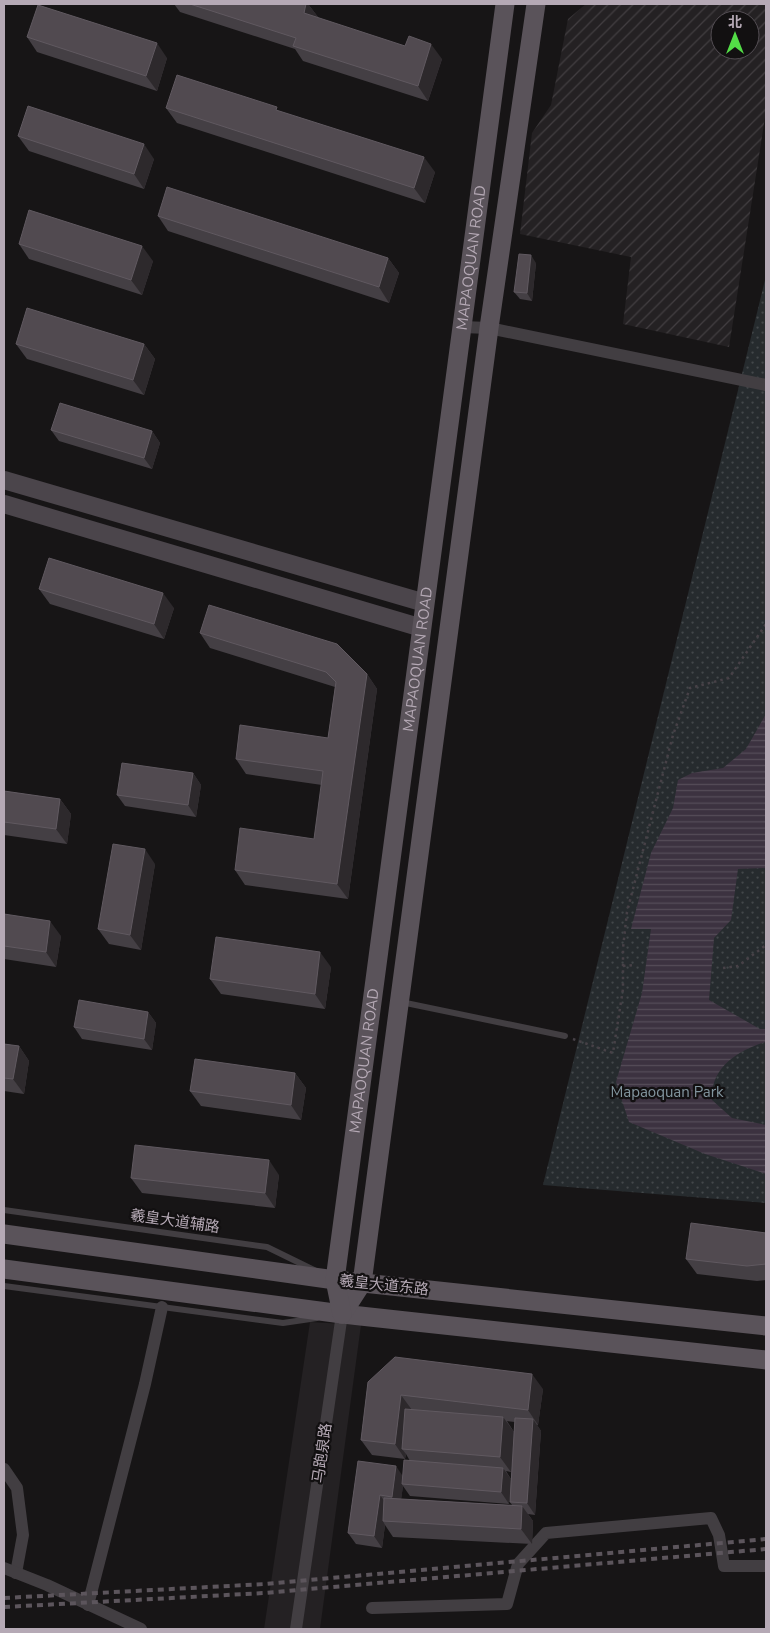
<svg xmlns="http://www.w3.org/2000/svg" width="770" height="1633" font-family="'Nunito Sans','Noto Sans SC',sans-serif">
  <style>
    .built { fill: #242123 }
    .industrial { fill: url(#industrial-furrows); fill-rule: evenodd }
    .park { fill: url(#park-dots) }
    .water { fill: url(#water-rules) }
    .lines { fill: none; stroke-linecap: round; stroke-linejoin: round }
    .path { stroke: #474147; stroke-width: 2.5; stroke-dasharray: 2.5 4; stroke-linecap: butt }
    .lane { stroke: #423e42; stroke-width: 6 }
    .street { stroke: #423e42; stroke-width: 12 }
    .secondary { stroke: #4b454b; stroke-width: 18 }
    .primary { stroke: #5a535a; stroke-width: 19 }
    .rail { stroke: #5c555c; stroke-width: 4; stroke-dasharray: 6 5; stroke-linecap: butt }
    .wall { fill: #443f44; fill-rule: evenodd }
    .shaded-wall { fill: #2d292c }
    .building { fill: #514a50; stroke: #605960 }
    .labels { text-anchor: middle; stroke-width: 4.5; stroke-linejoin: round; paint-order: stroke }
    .street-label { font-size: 15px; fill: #b5a9b5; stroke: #121011 }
    .park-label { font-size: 15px; fill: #82959e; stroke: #121011 }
  </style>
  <defs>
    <pattern id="industrial-furrows" width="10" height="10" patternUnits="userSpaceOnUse" patternTransform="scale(1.25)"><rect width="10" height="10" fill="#242123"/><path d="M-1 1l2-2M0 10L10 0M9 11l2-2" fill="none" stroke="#423e41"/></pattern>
    <pattern id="park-dots" width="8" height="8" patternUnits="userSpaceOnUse" patternTransform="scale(1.25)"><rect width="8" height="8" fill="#262b2e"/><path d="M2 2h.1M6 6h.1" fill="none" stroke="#43474a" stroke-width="1.8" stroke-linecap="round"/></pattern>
    <pattern id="water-rules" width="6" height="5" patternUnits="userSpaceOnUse" patternTransform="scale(1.25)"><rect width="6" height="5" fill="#3c3240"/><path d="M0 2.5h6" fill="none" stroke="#564d59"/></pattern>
  </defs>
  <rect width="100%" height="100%" fill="#171516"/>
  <!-- built -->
  <path class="built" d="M310 1322 361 1325 320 1629H264Z"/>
  <!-- industrial -->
  <path class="industrial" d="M586 4H766V111L729 347 623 324 631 257 520 234 532 133 551 105 568 19ZM720 20H750V50H720Z"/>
  <!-- park -->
  <path class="park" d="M766 276V1203L543 1185Z"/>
  <!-- water -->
  <path class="water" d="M766 714V868L738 869 731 920 714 938 709 1000 760 1029H766V1042C738 1050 710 1068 712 1100L732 1118 766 1125V1174L705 1154 629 1122 616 1082 642 993 651 929H631L651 853 673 808 678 780 692 773 723 768 746 749Z"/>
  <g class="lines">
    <!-- path -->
    <g class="path">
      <path d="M623 966 634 965"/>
      <path d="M723 968 738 966 766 945"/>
      <path d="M573 1039 613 1053 623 989V948L627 912 673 735 690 688 729 678 766 624"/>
    </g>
    <!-- lane -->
    <g class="lane">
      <path d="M401 1002 565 1036"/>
      <path d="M4 1210 267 1247 316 1271"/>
      <path d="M4 1286 283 1323 317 1318"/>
    </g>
    <!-- street -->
    <g class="street">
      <path d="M462 327 489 328 766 385"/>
      <path d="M4 1469 17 1488 23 1535 16 1573"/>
      <path d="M4 1568 47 1585 141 1629"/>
      <path d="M88 1605 145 1384 162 1307"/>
      <path d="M372 1608 507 1604 518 1564 546 1533 711 1518 719 1535 724 1566H766"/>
      <path d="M296 1629 342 1314"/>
    </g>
    <!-- secondary -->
    <g class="secondary">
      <path d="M4 480 425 603"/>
      <path d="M4 504 422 628"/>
    </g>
    <!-- primary -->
    <g class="primary">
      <path d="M4 1234 335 1280 766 1326"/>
      <path d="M4 1269 342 1314 766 1360"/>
      <path d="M342 1314 362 1283 489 328 536 4"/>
      <path id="s1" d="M342 1314 335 1280 505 4"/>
    </g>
    <!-- rail -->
    <g class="rail">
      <path d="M4 1598 265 1584 766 1539"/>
      <path d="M4 1607 264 1593 766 1549"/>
    </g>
  </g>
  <!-- wall -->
  <g class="wall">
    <path d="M174 4H308L318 17 317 18 442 59 428 101 303 61 295 49 180 12Z"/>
    <path d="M27 37 167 58 157 91 37 52Z"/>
    <path d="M166 108 435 172 425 203 177 123Z"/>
    <path d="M18 136 154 159 144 189 29 151Z"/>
    <path d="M158 216 388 258 399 273 389 303 168 231Z"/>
    <path d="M19 244 153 261 142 295 29 259Z"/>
    <path d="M536 263 532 301 520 299 514 292Z"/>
    <path d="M16 344H144L155 359 144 395 27 359Z"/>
    <path d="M51 430 152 431 160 443 152 469 59 441Z"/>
    <path d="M39 589 174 608 164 639 50 604Z"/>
    <path d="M200 633 367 674 377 689 348 899 245 885 235 870 314 839 322 785 246 774 236 759 328 738 335 687 210 648Z"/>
    <path d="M193 773 201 785 196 817 125 806 117 795Z"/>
    <path d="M4 791 60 799 71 814 67 844 4 835Z"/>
    <path d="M155 864 141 950 109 944 98 929Z"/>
    <path d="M4 914 61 936 56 967 4 959Z"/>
    <path d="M331 967 325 1009 221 994 210 979Z"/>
    <path d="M148 1012 156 1023 152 1050 82 1039 74 1027Z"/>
    <path d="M4 1044 19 1046 29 1061 24 1094 4 1091Z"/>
    <path d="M295 1073 306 1088 301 1120 201 1106 190 1091Z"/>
    <path d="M279 1175 275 1208 142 1193 131 1178Z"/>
    <path d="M766 1233V1280L757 1281 697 1274 686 1259Z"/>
    <path d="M368 1382 543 1389 538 1425H537L541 1431 535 1515 528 1514 533 1521 532 1544 393 1537 385 1525 382 1548 356 1544 348 1533 358 1461 403 1476 410 1461 406 1454 405 1459 372 1455 361 1440ZM507 1421 515 1422 511 1479 506 1471 511 1472 514 1432ZM403 1486 410 1496 509 1504 510 1489V1502L512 1505 401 1499Z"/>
  </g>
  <!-- shaded-wall -->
  <g class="shaded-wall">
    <path d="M306 4H308L318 17 314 28 304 13Z"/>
    <path d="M157 43 167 58 157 91 146 76Z"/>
    <path d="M431 44 442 59 428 101 418 86Z"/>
    <path d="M144 144 154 159 144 189 134 174Z"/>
    <path d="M424 157 435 172 425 203 414 188Z"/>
    <path d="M142 246 153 261 142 295 131 280Z"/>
    <path d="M531 255 536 263 532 301 527 293Z"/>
    <path d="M388 258 399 273 389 303 379 287Z"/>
    <path d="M144 344 155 359 144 395 133 380Z"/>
    <path d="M152 431 160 443 152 469 144 458Z"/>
    <path d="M163 593 174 608 164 639 154 624Z"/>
    <path d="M367 674 377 689 348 899 337 884Z"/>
    <path d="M193 773 201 785 196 817 188 805Z"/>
    <path d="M60 799 71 814 67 844 56 829Z"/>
    <path d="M145 849 155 864 141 950 130 935Z"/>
    <path d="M50 921 61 936 56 967 46 952Z"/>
    <path d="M320 952 331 967 325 1009 315 994Z"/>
    <path d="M148 1012 156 1023 152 1050 144 1039Z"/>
    <path d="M19 1046 29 1061 24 1094 13 1079Z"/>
    <path d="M295 1073 306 1088 301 1120 291 1105Z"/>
    <path d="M269 1160 279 1175 275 1208 265 1193Z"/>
    <path d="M532 1374 543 1389 538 1425 528 1410Z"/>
    <path d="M401 1395 412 1410 402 1449 406 1454 405 1459 395 1444Z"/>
    <path d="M503 1417 514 1432 511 1472 500 1457Z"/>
    <path d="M533 1419 541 1431 535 1515 527 1503Z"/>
    <path d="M396 1466 404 1478 402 1484 403 1486 400 1508 392 1497Z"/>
    <path d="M503 1468 511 1479 509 1504 501 1492Z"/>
    <path d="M380 1495 388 1506 383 1521 385 1525 382 1548 374 1536Z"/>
    <path d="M522 1506 533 1521 532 1544 521 1529Z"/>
  </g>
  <!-- building -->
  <g class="building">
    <path d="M190 4H306L304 13 405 46 409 36 431 44 418 86 293 46 296 38Z"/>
    <path d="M38 5 157 43 146 76 27 37Z"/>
    <path d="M177 75 277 107 276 110 424 157 414 188 166 108Z"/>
    <path d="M28 106 144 144 134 174 18 136Z"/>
    <path d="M167 187 388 258 379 287 158 216Z"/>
    <path d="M29 210 142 246 131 280 19 244Z"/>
    <path d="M519 254 531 255 527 293 514 292Z"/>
    <path d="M27 308 144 344 133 380 16 344Z"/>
    <path d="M60 403 152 431 144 458 51 430Z"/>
    <path d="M49 558 163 593 154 624 39 589Z"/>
    <path d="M209 605 337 644 367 674 337 884 235 870 240 828 314 839 323 771 236 759 240 725 328 738 336 682 326 672 200 633Z"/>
    <path d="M122 763 193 773 188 805 117 795Z"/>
    <path d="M4 791 60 799 56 829 4 822Z"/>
    <path d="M113 844 145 849 130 935 98 929Z"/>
    <path d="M4 914 50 921 46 952 4 946Z"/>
    <path d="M216 937 320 952 315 994 210 979Z"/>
    <path d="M79 1000 148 1012 144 1039 74 1027Z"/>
    <path d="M4 1044 19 1046 13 1079 4 1078Z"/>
    <path d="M195 1059 295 1073 291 1105 190 1091Z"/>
    <path d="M135 1145 269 1160 265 1193 131 1178Z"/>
    <path d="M691 1223 766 1233V1264L747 1266 686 1259Z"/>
    <path d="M395 1357 532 1374 528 1410 401 1395 395 1444 361 1440 368 1382Z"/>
    <path d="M405 1409 503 1417 500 1457 402 1449Z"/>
    <path d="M515 1418 533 1419 527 1503 510 1502Z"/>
    <path d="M404 1460 503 1468 501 1492 402 1484Z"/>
    <path d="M358 1461 396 1466 392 1497 380 1495 374 1536 348 1533Z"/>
    <path d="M384 1498 522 1506 521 1529 383 1521Z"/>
  </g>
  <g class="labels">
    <!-- street labels -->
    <g class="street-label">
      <text dy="5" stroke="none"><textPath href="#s1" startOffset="1066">MAPAOQUAN ROAD</textPath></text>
      <text dy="5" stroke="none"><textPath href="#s1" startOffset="661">MAPAOQUAN ROAD</textPath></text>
      <text dy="5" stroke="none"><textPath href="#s1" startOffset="256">MAPAOQUAN ROAD</textPath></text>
      <text transform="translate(175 1221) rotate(8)" y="5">羲皇大道辅路</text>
      <text transform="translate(384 1285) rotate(6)" y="5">羲皇大道东路</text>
      <text transform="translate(322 1453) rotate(-82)" y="5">马跑泉路</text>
    </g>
    <!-- park labels -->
    <g class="park-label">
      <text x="667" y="1097">Mapaoquan Park</text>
    </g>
  </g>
  <!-- border -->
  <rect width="770" height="1633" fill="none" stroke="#b5a9b5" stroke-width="10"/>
  <!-- north arrow -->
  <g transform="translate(735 35)"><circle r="24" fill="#121011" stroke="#534d53"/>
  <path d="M0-4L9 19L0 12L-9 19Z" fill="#53dd47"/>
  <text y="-8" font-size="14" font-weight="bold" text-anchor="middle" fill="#b5a9b5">北</text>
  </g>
</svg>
